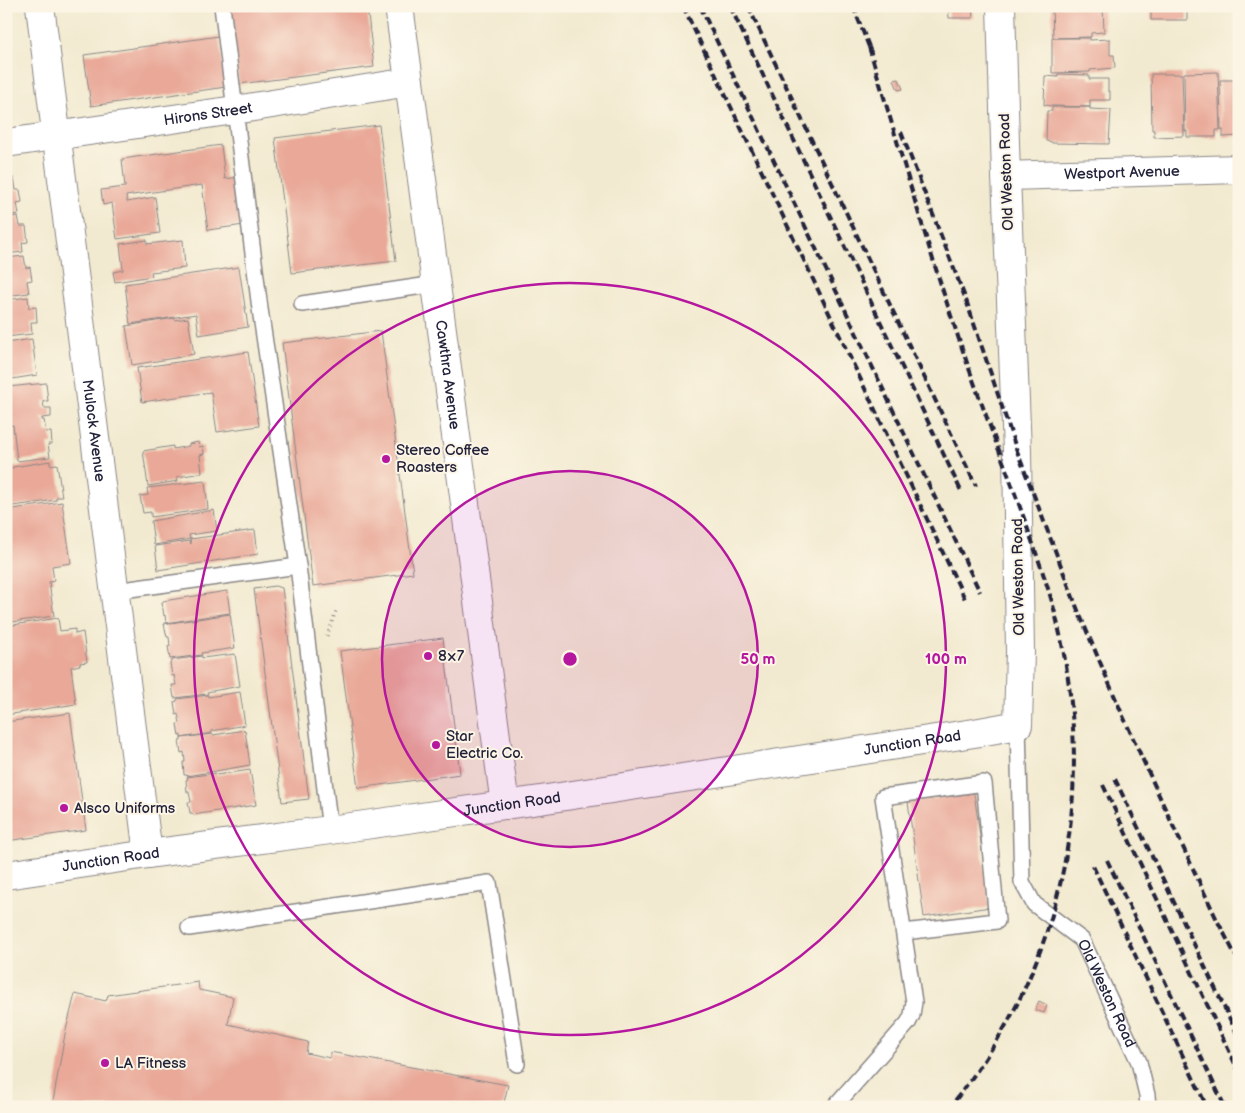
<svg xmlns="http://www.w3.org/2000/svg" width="1245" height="1113" font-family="'Balsamiq Sans',sans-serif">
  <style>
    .building { fill: #e9a898 }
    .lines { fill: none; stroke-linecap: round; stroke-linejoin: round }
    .lane-casing { stroke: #8a8686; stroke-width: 18 }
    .street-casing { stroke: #8a8686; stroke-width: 30 }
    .path { stroke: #8a8686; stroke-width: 3; stroke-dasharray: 1 4; stroke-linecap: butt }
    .lane { stroke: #fff; stroke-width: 15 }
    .street { stroke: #fff; stroke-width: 28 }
    .rail { stroke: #22223b; stroke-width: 4; stroke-dasharray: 8 4; stroke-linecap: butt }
    .ring { fill: none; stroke: #b5179e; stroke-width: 2.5 }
    .poi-dot { fill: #b5179e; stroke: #fcf5e5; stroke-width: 2 }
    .labels { text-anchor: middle; stroke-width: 4; stroke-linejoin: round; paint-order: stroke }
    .street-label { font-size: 15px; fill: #22223b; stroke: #fcf5e5 }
    .poi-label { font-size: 15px; fill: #22223b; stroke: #fcf5e5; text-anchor: start }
    .centre { fill: #b5179e; stroke: #fcf5e5; stroke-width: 2.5 }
    .ring-label { font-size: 15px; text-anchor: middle; font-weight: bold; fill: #b5179e; stroke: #fcf5e5; stroke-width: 4; stroke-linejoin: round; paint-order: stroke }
  </style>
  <rect width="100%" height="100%" fill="#fcf5e5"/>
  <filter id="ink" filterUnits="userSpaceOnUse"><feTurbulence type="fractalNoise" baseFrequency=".02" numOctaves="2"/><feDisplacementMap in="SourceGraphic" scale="10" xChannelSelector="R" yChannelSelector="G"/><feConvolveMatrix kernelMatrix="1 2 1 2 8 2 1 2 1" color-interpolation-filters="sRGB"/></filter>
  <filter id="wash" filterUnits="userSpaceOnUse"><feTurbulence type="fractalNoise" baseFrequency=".0096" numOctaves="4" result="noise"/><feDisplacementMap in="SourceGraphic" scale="20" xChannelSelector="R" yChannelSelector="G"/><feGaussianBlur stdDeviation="1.12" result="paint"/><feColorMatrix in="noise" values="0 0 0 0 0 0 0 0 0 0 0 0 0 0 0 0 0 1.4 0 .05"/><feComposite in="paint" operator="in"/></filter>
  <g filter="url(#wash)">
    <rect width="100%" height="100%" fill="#f2ead0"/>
    <g id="blocks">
      <!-- building -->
      <g class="building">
        <path d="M229 6H367L374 67 239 84Z"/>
        <path d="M948 6H972L973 18H949Z"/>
        <path d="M1052 6 1103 7 1104 32 1091 33V37L1053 38Z"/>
        <rect x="1151" y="6" width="36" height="14"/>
        <path d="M219 36 226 87 91 106 84 55Z"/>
        <path d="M1052 38H1090V40L1110 39V55H1114L1115 68 1090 70V72L1052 73Z"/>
        <path d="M1218 72 1220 130H1216V137H1187V131H1185L1184 73Z"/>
        <path d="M1236 73H1239V136L1223 137V130H1221L1220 80H1236Z"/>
        <path d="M1058 74 1089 75V79H1108V91H1110V100H1090V107L1052 106 1044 105 1045 76 1058 77Z"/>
        <path d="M1151 74H1182L1184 136 1154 137V130H1152Z"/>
        <path d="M899 79 903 89 898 90 894 80Z"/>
        <path d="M1052 107H1090V109L1111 110 1109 144 1052 143V142L1046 141 1047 111H1052Z"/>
        <path d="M379 125 396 261 292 273 275 138Z"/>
        <path d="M221 145 225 179 238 177 244 225 208 230 202 185 126 196 127 202 155 197 160 233 117 239 112 203 103 205 101 190 125 187 122 159Z"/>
        <path d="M14 178 16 190H20L22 202 17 203 19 214 6 216V179Z"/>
        <path d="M18 216 20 226H26L28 242 22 243 23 252 6 254V217Z"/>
        <path d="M147 240V244L183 240 185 268 151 272 152 276 115 282 113 272 123 270 120 244Z"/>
        <path d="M24 256 26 268 30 267 32 280 27 281 29 293 6 296V258Z"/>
        <path d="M239 267 248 327 199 335 196 314 130 324 125 284Z"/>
        <path d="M28 297 29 308 36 307 37 322H31L32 334 6 337V300Z"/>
        <path d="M174 318 175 320 188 318 194 354 181 356V357L132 365 126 326Z"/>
        <path d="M381 331 413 573 313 586 282 343Z"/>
        <path d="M32 339 37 375 6 380V343Z"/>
        <path d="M248 352 259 426 217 432 211 392 142 402 137 368Z"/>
        <path d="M46 383 48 401H43L44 408H51V417L42 418V420H44L46 432H51L52 444H48L50 457 17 461 13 425 6 426V391L9 390 8 387Z"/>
        <path d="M198 442 199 447 203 446 204 454 200 455 202 473 177 477 178 481 148 486 143 451 173 446V449L189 446V444Z"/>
        <path d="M50 461V465L57 464 62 497H56V500L6 507V469L13 468V467Z"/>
        <path d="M205 481 208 509 151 517V512L143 513 140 496 148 495 147 488Z"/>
        <path d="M62 502 71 563 52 566 54 581 49 582 54 616 6 623V510Z"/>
        <path d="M214 510 217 531 189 535 190 539 154 545 151 521Z"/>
        <path d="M255 530 258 554 158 570 155 546 190 541 191 544 190 539Z"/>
        <path d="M275 586 282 588 309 799 282 802 254 589Z"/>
        <path d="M227 591 230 613 166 623 165 615 164 616 162 603H163V601Z"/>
        <path d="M230 614 235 648 201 653 202 655 170 659 168 646H170L169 637H167L164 624Z"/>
        <path d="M58 618 60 631 75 629V634L83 632 87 662 80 663V665L71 667 76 704 6 715V626Z"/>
        <path d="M443 638 460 774 358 788 340 651Z"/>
        <path d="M235 654 240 686 207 692 208 694 174 698 172 685H176L174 675 172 676 170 663 172 662V660L202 656V658Z"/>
        <path d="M240 692 245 725 212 731V733L181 738V735L179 736 177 724 180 723 178 714 176 715 174 702 177 701V699L208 695V697Z"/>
        <path d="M70 713 86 830 6 841V722Z"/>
        <path d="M245 730 250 765 187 776V775H184L183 762H185L184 752 181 753 179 741H181V738L212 734 213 735Z"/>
        <path d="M250 770 256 805 193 815 192 813H190L188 802H191L189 792H187L186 780 188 779 187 777 216 773 217 775Z"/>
        <path d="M974 793 990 907 924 917 908 802Z"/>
        <path d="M198 982 199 990 233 997 228 1024 308 1042 306 1053 330 1058V1052L508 1085 503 1107H52L65 1034 75 994 106 1001 108 995Z"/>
        <path d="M1039 1001 1047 1005 1044 1013 1035 1010Z"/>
      </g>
    </g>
  </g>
  <g filter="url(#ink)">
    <use href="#blocks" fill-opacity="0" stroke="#8a8686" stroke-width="1"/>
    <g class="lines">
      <defs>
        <g id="lane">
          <path d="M222 6 260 309 298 566 330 830"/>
          <path d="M302 304 436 284"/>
          <path d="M115 591 298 566"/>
          <path id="s1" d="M1018 725 1022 882 1034 904 1082 940 1139 1062 1147 1095 1148 1107"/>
          <path d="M189 928 489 883 517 1064"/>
          <path d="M834 1107 908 1023 912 1015 914 1002 883 797 984 783 997 921 904 932"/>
        </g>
        <g id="street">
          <path id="s2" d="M40 6 148 854"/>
          <path id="s3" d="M399 6 505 805"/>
          <path id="s4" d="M6 143 235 110 409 82"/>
          <path id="s5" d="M1006 176 1239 169"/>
          <path id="s6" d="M6 875 148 854 330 830 540 800 974 733 1018 725 1020 651 1017 451 1006 176 1001 6"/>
        </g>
      </defs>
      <!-- lane casing -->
      <use href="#lane" class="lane-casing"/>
      <!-- street casing -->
      <use href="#street" class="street-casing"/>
      <!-- path -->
      <path class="path" d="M327 636 336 611"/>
      <!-- lane -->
      <use href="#lane" class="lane"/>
      <!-- street -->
      <use href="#street" class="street"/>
      <!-- rail -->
      <g class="rail">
        <path d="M683 6 965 599"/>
        <path d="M700 6 980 592"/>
        <path d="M730 6 962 493"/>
        <path d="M748 6 976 486"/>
        <path d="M853 6 871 52"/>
        <path d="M869 47C900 150 929 253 964 354 986 418 1011 480 1033 544 1043 573 1053 601 1059 630 1086 749 1077 871 1027 983 1008 1027 980 1069 950 1107"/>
        <path d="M901 132 966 300 1017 451 1079 613 1123 716 1168 815 1218 922 1239 962"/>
        <path d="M1115 779 1239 1038"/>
        <path d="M1103 785 1239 1072"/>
        <path d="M1107 860 1225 1107"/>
        <path d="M1093 866 1207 1107"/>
      </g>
    </g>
  </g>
  <!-- distance rings -->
  <circle cx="570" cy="659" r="188" fill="#b5179e" fill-opacity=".12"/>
  <g class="ring">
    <circle cx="570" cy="659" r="188"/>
    <circle cx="570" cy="659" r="376"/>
  </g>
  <!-- markers -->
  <g class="poi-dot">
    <circle cx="386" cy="459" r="5"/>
    <circle cx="428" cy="656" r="5"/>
    <circle cx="436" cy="745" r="5"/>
    <circle cx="64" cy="808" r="5"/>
    <circle cx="105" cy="1063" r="5"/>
  </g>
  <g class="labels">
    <!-- street labels -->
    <g class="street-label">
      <text dy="5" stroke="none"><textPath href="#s4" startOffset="204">Hirons Street</textPath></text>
      <text transform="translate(1006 172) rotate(-92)" y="5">Old Weston Road</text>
      <text dy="5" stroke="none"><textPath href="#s5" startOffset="116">Westport Avenue</textPath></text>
      <text dy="5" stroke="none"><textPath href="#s3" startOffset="372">Cawthra Avenue</textPath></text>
      <text dy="5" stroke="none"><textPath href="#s2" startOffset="428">Mulock Avenue</textPath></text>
      <text transform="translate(1018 577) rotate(-91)" y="5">Old Weston Road</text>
      <text dy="5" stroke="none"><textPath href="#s6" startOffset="916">Junction Road</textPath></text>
      <text dy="5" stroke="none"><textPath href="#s6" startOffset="511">Junction Road</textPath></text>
      <text dy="5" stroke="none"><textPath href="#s6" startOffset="106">Junction Road</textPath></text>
      <text dy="5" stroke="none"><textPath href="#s1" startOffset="301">Old Weston Road</textPath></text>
    </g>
    <!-- poi labels -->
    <g class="poi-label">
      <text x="396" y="455">Stereo Coffee<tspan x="396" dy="17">Roasters</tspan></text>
      <text x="438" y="661">8×7</text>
      <text x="446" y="741">Star<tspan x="446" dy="17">Electric Co.</tspan></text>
      <text x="74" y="813">Alsco Uniforms</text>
      <text x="115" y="1068">LA Fitness</text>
    </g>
  </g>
  <circle cx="570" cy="659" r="8" class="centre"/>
  <g class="ring-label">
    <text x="758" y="664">50 m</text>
    <text x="946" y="664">100 m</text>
  </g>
  <!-- margin -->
  <rect width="1245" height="1113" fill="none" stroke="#fcf5e5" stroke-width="25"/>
</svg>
